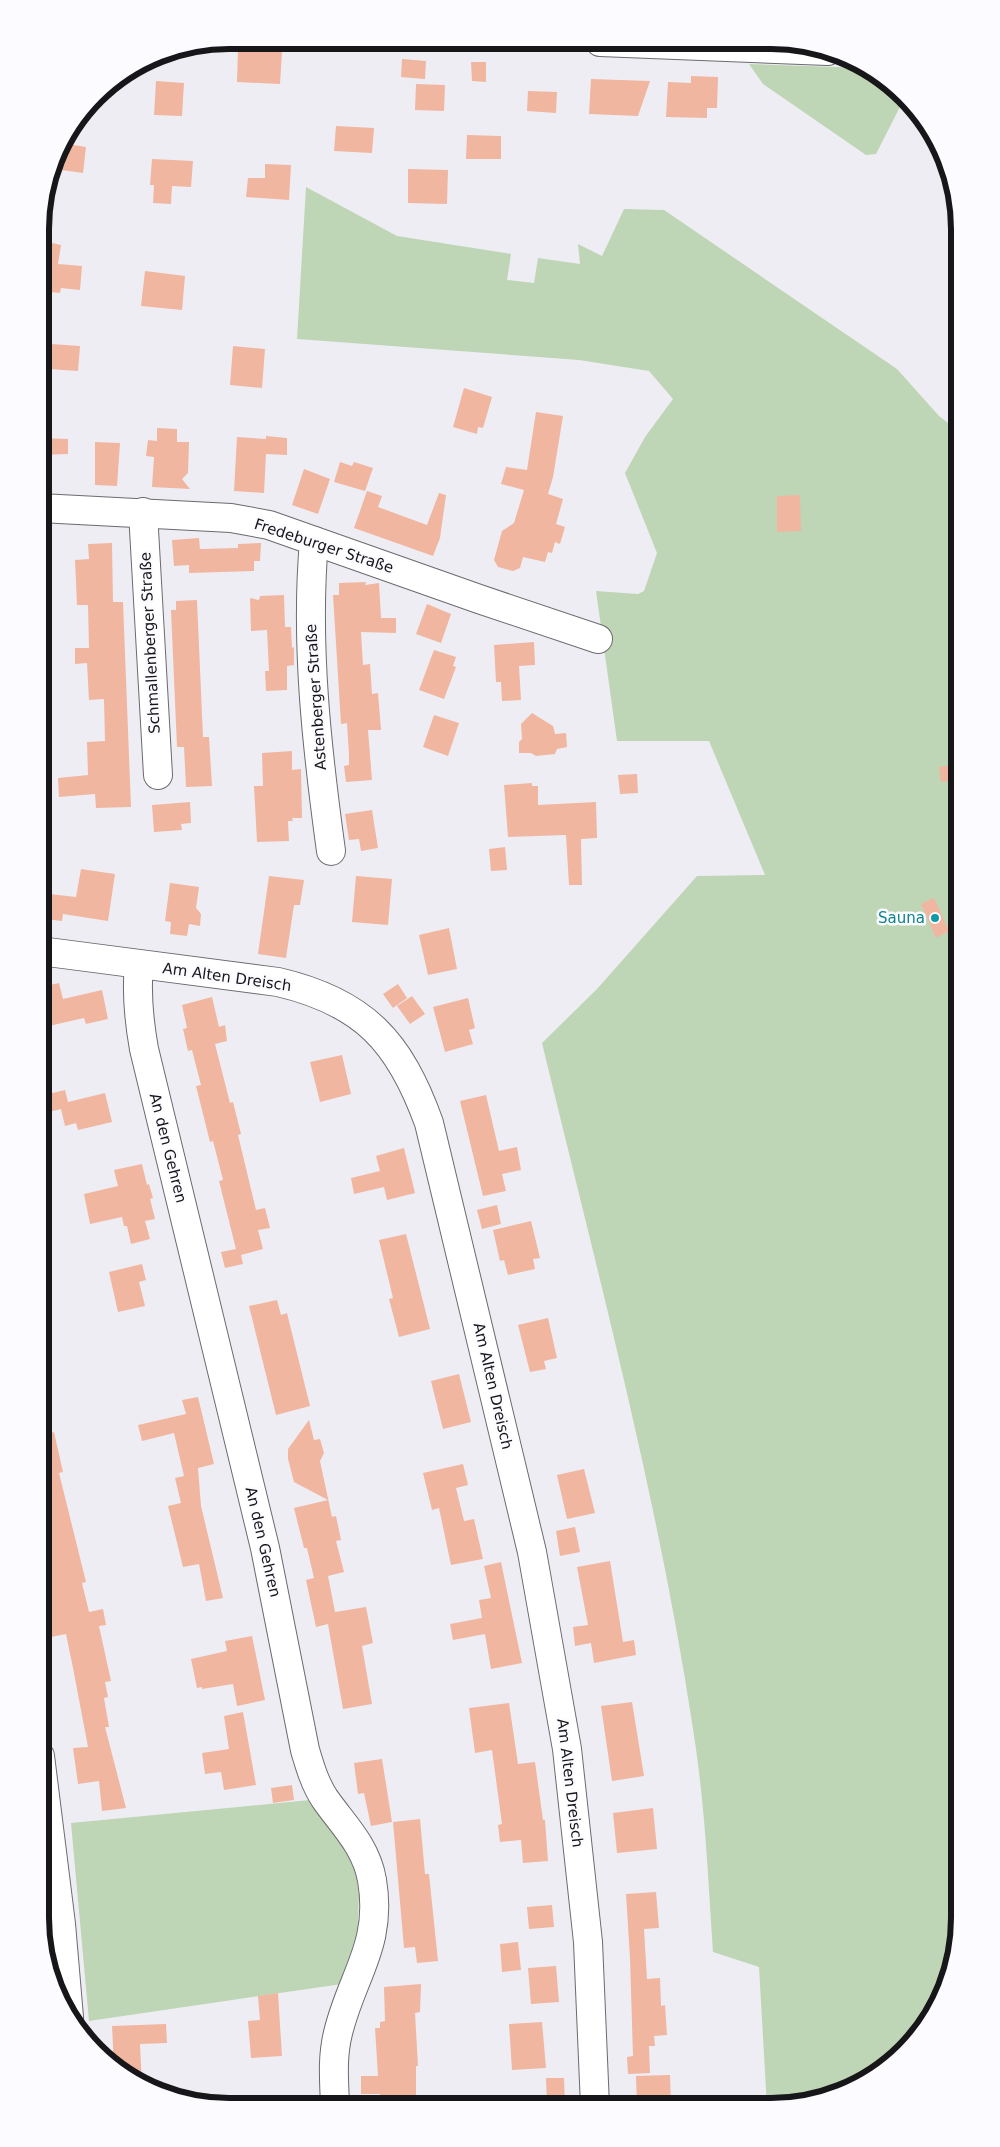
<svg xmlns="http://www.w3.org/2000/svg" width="1000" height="2147" font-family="'DejaVu Sans',sans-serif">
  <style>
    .green { fill: #bed6b5 }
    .building { fill: #f0b6a0 }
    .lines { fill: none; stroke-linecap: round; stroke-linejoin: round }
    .minor-casing { stroke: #6b6a6f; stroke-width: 30 }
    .minor { stroke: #fff; stroke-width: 28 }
    .culture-dot { fill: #0f9aa8; stroke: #fcfbff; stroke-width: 2 }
    .labels { text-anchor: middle; stroke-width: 5; stroke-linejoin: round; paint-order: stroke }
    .street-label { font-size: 15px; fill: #171618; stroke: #fcfbff }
    .culture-label { font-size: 15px; fill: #0d838f; stroke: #fcfbff; text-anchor: end }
    .rim { fill: none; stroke: #171618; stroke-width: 6 }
  </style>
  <rect width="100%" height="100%" fill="#efedf4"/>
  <!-- green -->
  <g class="green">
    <path d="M749 64 867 68 896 87 905 97 876 154 866 155 763 84Z"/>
    <path d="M306 187 397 236 511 254 507 280 534 283 538 258 580 264 578 244 602 256 624 209 664 210 897 369 939 416 960 432V1930L946 1990 913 2042 876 2075 820 2100 767 2107 759 1967 713 1952C708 1877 705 1803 693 1729 658 1497 597 1271 542 1043L597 989 697 876 765 875 709 741H617L596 591 638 594 644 591 657 553 625 473 645 437 673 399 649 371 579 360 297 339Z"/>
    <path d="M310 1800 348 1852 357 1879 359 1895 357 1939 342 1984 89 2021 71 1823Z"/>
  </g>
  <!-- building -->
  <g class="building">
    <path d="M238 48 282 51 280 84 237 82Z"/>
    <path d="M402 59 426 61 425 79 401 77Z"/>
    <path d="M471 62H486V82L472 81Z"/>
    <path d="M691 76 718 77 717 108H707V118L666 117 668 82 691 83Z"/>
    <path d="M591 79 650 81 638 116 589 114Z"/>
    <path d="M156 81 184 83 182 116 154 115Z"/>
    <path d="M416 84 445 85 444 111 415 110Z"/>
    <path d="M528 91 557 92 556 113 527 111Z"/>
    <path d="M336 126 374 128 372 153 334 151Z"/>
    <path d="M467 135 501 136V159H466Z"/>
    <path d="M61 143 86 147 83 173 54 169Z"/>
    <path d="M152 159 193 161 191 187 172 186 171 204 153 203 154 185H150Z"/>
    <path d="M265 164 291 165 289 200 246 197 248 178H265Z"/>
    <path d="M408 169 448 170 447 204 408 203Z"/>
    <path d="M43 241 61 245 58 264 82 266 80 290 61 288 60 293 42 291 44 268 41 267Z"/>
    <path d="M145 271 185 276 182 310 141 306Z"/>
    <path d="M51 344 80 346 78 371 49 369Z"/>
    <path d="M233 346 265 349 262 388 230 385Z"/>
    <path d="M464 388 492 397 483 428 478 427 477 434 453 427Z"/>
    <path d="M536 412 563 416 553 477 548 494 563 499 556 524 565 527 560 544 555 542 552 553 548 552 545 562 523 557 520 568 513 571 498 567 494 560 502 531 514 523 524 490 501 484 506 467 527 470Z"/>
    <path d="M157 428 177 429V442H189L188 473 182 479 190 489 152 487 154 457 146 456 148 440 157 441Z"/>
    <path d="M266 436 287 438V455L266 454 264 493 234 491 237 437 266 439Z"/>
    <path d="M40 438 68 439V454L40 455Z"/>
    <path d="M95 442 120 443 117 486 95 485Z"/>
    <path d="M340 462 352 466 354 462 373 468 365 491 334 482Z"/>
    <path d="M304 469 330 479 318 514 292 505Z"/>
    <path d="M367 491 382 496 378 507 427 525 439 493 446 495 440 538 433 556 354 528Z"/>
    <path d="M800 495 801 531 777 532V496Z"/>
    <path d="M199 538 200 549 238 548V544L261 543 260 561H254V571L189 573V565L174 566 172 540Z"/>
    <path d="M112 543 113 602H123L131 807 96 808 95 794 59 797 58 778 88 775 87 742 105 741 104 699 89 700 87 663 75 664V648H89L88 605H77L75 560 89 559 88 544Z"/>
    <path d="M366 582 365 585 379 583 381 618H396V633L361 632 363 665 370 664 372 694 378 693 381 730H368L372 780 346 782 344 766 349 765V754L347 723 341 724 333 595H339V583Z"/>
    <path d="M284 595 285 627H291L292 648 294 647V665L287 666V690L266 691 265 671H269L267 630 251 631 250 598 259 600 260 596Z"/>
    <path d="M197 600 203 737H209L212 786 186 787 184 747H177L171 610H176V601Z"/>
    <path d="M427 604 451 614 441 643 416 634Z"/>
    <path d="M534 642 535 665 519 666 521 700 502 701 501 682H496L494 645Z"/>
    <path d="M434 650 456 657 453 666 456 667 444 699 419 690Z"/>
    <path d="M532 713 553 726 555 734 566 733 567 747 557 749 555 754 536 756 531 753H519V742L522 739 521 724Z"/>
    <path d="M434 715 459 723 448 756 423 747Z"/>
    <path d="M292 751V770L301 769 302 818H292L293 821H288L289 841 257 842 254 786H263L262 753Z"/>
    <path d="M960 764V780L941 782 939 767Z"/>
    <path d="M637 774 638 793 620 794 618 775Z"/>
    <path d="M532 783V786H538V805L596 802 597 838 581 839 582 885H569L566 835 508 837 504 785Z"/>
    <path d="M190 802 191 823 181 824 182 830 154 832 152 805Z"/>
    <path d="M372 810 378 848 361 851 359 839 349 840 345 814Z"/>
    <path d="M505 847 507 870 491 871 489 849Z"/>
    <path d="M81 869 115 874 108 921 63 914 62 921 45 919 49 894 76 897Z"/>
    <path d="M269 876 304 880 300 905H294L286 958 258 954Z"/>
    <path d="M356 876 392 879 388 925 352 922Z"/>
    <path d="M170 883 199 887 196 908 201 914 200 926 189 924 187 936 170 934 171 922 165 921Z"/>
    <path d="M934 898 949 931 936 938 921 904Z"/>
    <path d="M449 928 457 969 428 975 419 935Z"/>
    <path d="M59 983 63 999 102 990 108 1019 86 1024 84 1018 40 1028V987Z"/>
    <path d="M398 984 407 998 393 1008 383 994Z"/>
    <path d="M412 996 425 1014 410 1024 397 1006Z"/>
    <path d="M212 997 219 1027 225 1025 227 1041 215 1044 230 1103 233 1102 241 1134 238 1135 256 1210 265 1208 270 1228 258 1230 263 1249 241 1255 243 1264 225 1268 221 1252 236 1249 219 1181 223 1180 213 1141 210 1142 196 1086 201 1085 192 1050 188 1051 183 1029 187 1028 182 1005Z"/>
    <path d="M468 998 475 1028 469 1030 473 1044 445 1052 433 1007Z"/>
    <path d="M342 1055 351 1094 320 1102 310 1062Z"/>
    <path d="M65 1090 68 1102 105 1093 112 1122 78 1130 76 1123 65 1126 61 1109 44 1113 40 1096Z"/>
    <path d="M486 1095 499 1151 517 1147 521 1170 502 1174 506 1191 483 1196 460 1101Z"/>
    <path d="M404 1148 415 1193 387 1200 384 1187 354 1194 351 1178 380 1171 376 1156Z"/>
    <path d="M142 1164 147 1185 149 1184 153 1198 150 1199 155 1219 145 1221 150 1239 131 1244 127 1226H124L122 1217 90 1224 84 1194 118 1186 114 1170Z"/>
    <path d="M497 1205 501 1224 482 1229 477 1210Z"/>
    <path d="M531 1221 540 1258 533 1259 535 1269 508 1275 504 1260 500 1261 493 1230Z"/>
    <path d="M406 1234 430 1329 399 1337 389 1299 393 1298 379 1240Z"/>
    <path d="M142 1264 146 1280 139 1282 145 1306 118 1312 109 1272Z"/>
    <path d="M277 1300 281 1315 287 1313 310 1406 276 1415 249 1306Z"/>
    <path d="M548 1318 557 1358 544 1361 546 1369 530 1372 518 1325Z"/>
    <path d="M459 1374 471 1422 443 1429 431 1381Z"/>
    <path d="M198 1397 214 1464 198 1468 201 1506 223 1598 206 1601 199 1564 183 1567 168 1506 181 1503 175 1478 184 1476 174 1433 142 1441 138 1425 186 1414 182 1400Z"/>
    <path d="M309 1420 314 1440 320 1439 324 1453 320 1461 332 1517 336 1516 341 1540 336 1541 344 1572 328 1576 335 1612 366 1607 373 1643 362 1646 372 1704 343 1709 328 1624 316 1627 306 1580 314 1578 307 1548H304L294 1508 328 1500 294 1482 288 1459V1449Z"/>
    <path d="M54 1432 63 1472 59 1473 86 1582 82 1583 89 1612 103 1609 106 1625 99 1626 111 1681 105 1682 108 1697 104 1698 109 1727H105L126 1808 102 1811 99 1781 78 1784 73 1748 88 1747 73 1668 66 1634 51 1637 41 1593 52 1590 40 1542V1435Z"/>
    <path d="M463 1464 468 1485 456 1488 464 1521 474 1519 483 1559 451 1565 439 1508 432 1510 423 1473Z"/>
    <path d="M584 1469 595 1513 567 1519 557 1475Z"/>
    <path d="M575 1527 580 1552 560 1556 556 1531Z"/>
    <path d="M610 1561 623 1642 634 1640 636 1655 594 1663 591 1643 575 1646 573 1627 588 1625 577 1567Z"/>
    <path d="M501 1562 522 1663 491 1669 485 1634 453 1640 450 1624 482 1618 479 1600 491 1598 484 1566Z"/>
    <path d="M252 1636 265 1700 237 1706 233 1684 202 1689V1687L197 1688 191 1659 227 1651 225 1641Z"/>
    <path d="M632 1702 644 1776 612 1781 601 1706Z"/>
    <path d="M509 1703 518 1764 535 1762 543 1820H545L548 1861 523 1863 521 1840 500 1842 498 1825 502 1824 492 1750 475 1753 469 1708Z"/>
    <path d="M243 1712 256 1785 224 1790 221 1772 205 1774 202 1753 229 1749 224 1716Z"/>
    <path d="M382 1759 392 1822 371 1826 364 1793 358 1794 354 1763Z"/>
    <path d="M292 1785 294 1800 273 1803 271 1788Z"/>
    <path d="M653 1808 657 1849 617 1853 613 1813Z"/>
    <path d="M420 1819 425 1874H429L438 1961 417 1963 415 1947 404 1948 393 1822Z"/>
    <path d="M656 1892 659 1928 644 1929 647 1979 660 1978 661 2006 665 2005 667 2035 654 2036 655 2046H649L650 2073 628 2074 627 2057 633 2056 630 1958 626 1894Z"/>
    <path d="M552 1905 554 1927 529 1929 527 1907Z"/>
    <path d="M518 1942 521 1970 502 1972 500 1944Z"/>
    <path d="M556 1966 559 2002 531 2004 528 1968Z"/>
    <path d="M421 1984 420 2012 415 2013 418 2066H416V2105H380V2094H361V2076H378L375 2028H380V2022L385 2021 384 1987Z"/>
    <path d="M278 1993 282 2056 251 2058 248 2021 260 2020 258 1996Z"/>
    <path d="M542 2022 546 2068 512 2070 509 2024Z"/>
    <path d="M166 2024 167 2043 140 2044 142 2085 114 2066 112 2026Z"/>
    <path d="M670 2075 671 2106H637L636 2076Z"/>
    <path d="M546 2078H564L565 2106H547Z"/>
  </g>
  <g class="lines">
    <defs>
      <g id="minor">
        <path d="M600 42 828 51"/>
        <path d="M40 508 231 518 269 525 479 599 598 639"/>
        <path d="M143 512 158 775"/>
        <path d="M314 541C305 644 317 749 331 851"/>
        <path d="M40 951 278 982C364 1002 400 1042 429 1123L532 1552 567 1749 588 1942 595 2106"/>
        <path d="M139 965C136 994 139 1021 144 1049L265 1548 305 1750C310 1767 315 1784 325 1799 344 1826 366 1846 372 1880 383 1945 352 1975 338 2033 332 2057 334 2080 335 2104"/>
        <path d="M40 1756 61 1924 69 2017"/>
      </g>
    </defs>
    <!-- minor casing -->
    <use href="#minor" class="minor-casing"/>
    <!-- minor -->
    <use href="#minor" class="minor"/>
  </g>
  <!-- markers -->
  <circle class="culture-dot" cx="935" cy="918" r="5"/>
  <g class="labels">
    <!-- street labels -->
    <g class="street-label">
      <text transform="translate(324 546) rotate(18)" y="5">Fredeburger Straße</text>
      <text transform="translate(150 643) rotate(-93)" y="5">Schmallenberger Straße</text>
      <text transform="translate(316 697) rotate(-94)" y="5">Astenberger Straße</text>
      <text transform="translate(227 977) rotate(8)" y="5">Am Alten Dreisch</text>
      <text transform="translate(168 1148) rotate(76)" y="5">An den Gehren</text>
      <text transform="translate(493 1386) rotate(77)" y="5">Am Alten Dreisch</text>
      <text transform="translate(263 1542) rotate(77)" y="5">An den Gehren</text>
      <text transform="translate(570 1783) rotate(83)" y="5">Am Alten Dreisch</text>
    </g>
    <!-- culture labels -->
    <g class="culture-label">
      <text x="925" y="923">Sauna</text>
    </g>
  </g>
  <!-- crop -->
  <path d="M0 0H1000V2147H0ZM229 49H771A180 180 0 0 1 951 229V1918A180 180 0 0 1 771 2098H229A180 180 0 0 1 49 1918V229A180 180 0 0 1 229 49Z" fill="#fcfbff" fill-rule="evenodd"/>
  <path class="rim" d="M229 49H771A180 180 0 0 1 951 229V1918A180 180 0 0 1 771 2098H229A180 180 0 0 1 49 1918V229A180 180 0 0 1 229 49Z"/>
</svg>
